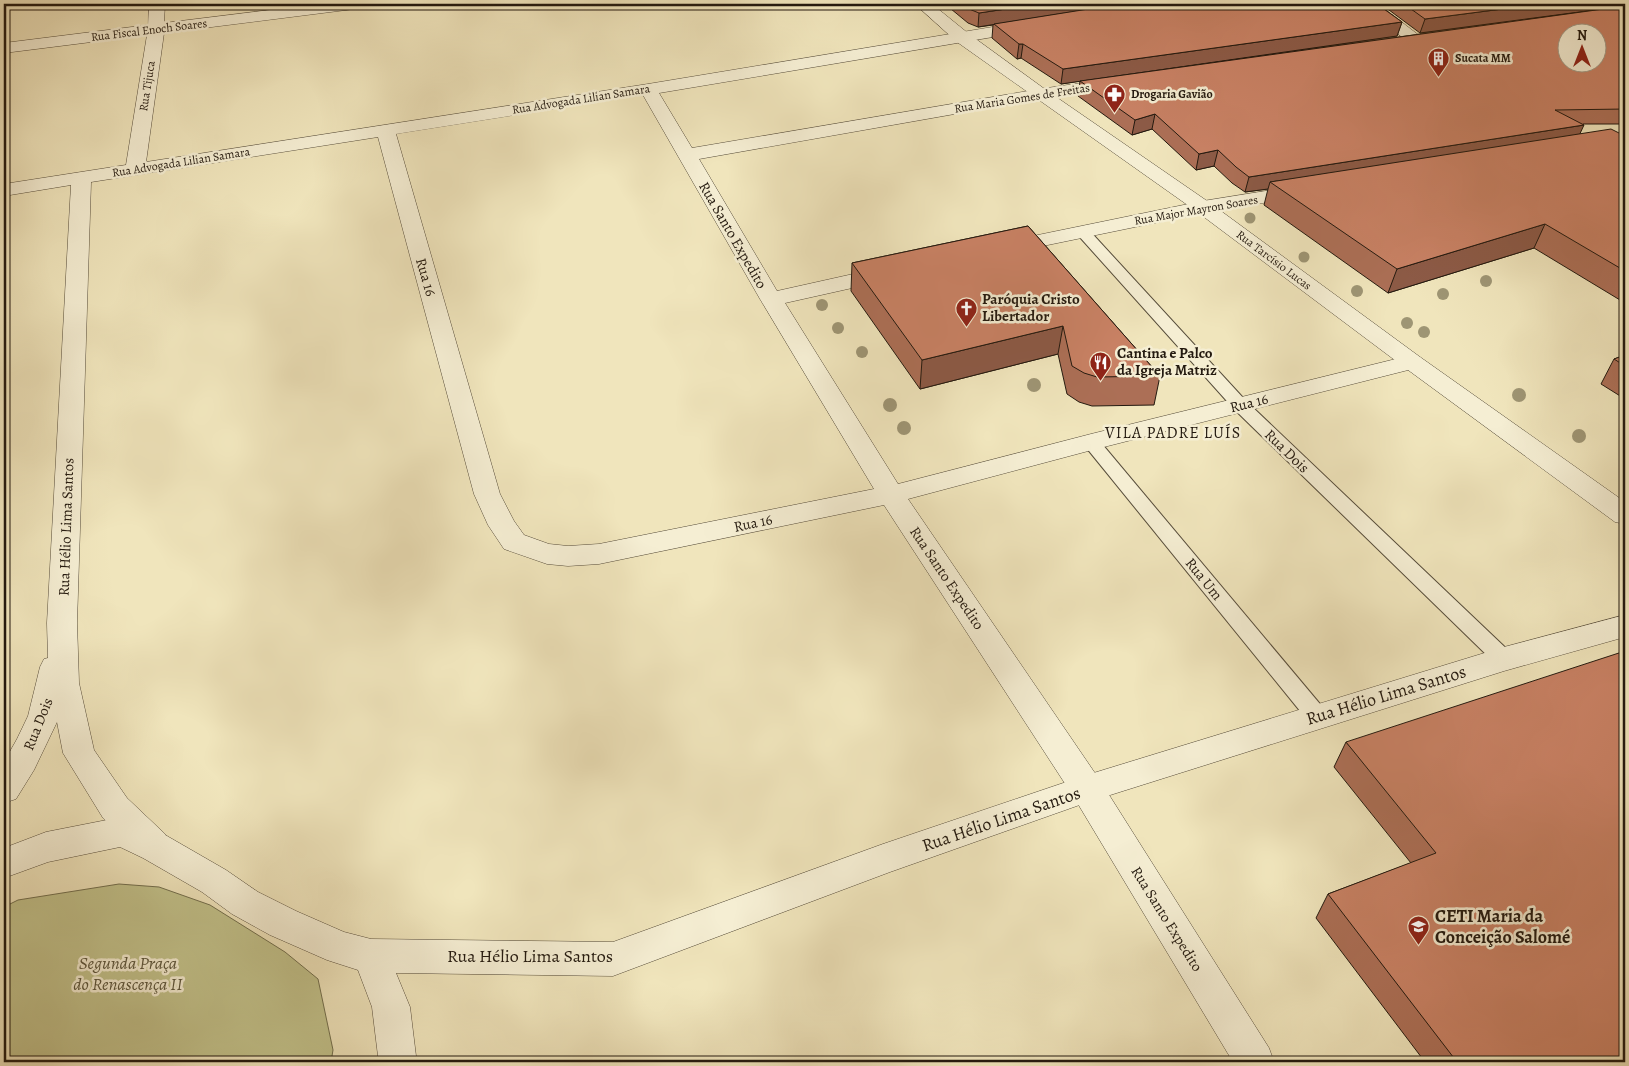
<svg xmlns="http://www.w3.org/2000/svg" width="1629" height="1066" font-family="Alegreya,serif">
  <style>
    .green { fill: #c2c28b; stroke: #726e4d }
    .lines { fill: none; stroke-linecap: round; stroke-linejoin: round }
    .service-casing { stroke: #564c3a; stroke-width: 2 }
    .minor-casing { stroke: #564c3a; stroke-width: 1 }
    .tertiary-casing { stroke: #564c3a; stroke-width: 1 }
    .service { fill: #f5eed3; fill-rule: evenodd }
    .minor { fill: #f5eed3; fill-rule: evenodd }
    .tertiary { fill: #f5eed3; fill-rule: evenodd }
    .tree { fill: #9e9574 }
    .wall { fill: #ac6f56; stroke: #23190f }
    .shaded-wall { fill: #8c5a46; stroke: #23190f }
    .building { fill: #c88164; stroke: #23190f; fill-rule: evenodd }
    .labels { text-anchor: middle; stroke-width: 5; stroke-linejoin: round; paint-order: stroke }
    .far-street-label { font-size: 12px; fill: #23190f; stroke: #f5eed3 }
    .far-poi-label { font-size: 12px; font-weight: bold; fill: #23190f; stroke: #f5eed3; text-anchor: start }
    .street-label { font-size: 15px; fill: #23190f; stroke: #f5eed3 }
    .poi-label { font-size: 15px; font-weight: bold; fill: #23190f; stroke: #f5eed3; text-anchor: start }
    .neighbourhood-label { font-size: 16px; letter-spacing: 1px; fill: #23190f; stroke: #f5eed3 }
    .near-street-label { font-size: 18px; fill: #23190f; stroke: #f5eed3 }
    .near-poi-label { font-size: 18px; font-weight: bold; fill: #23190f; stroke: #f5eed3; text-anchor: start }
    .near-park-label { font-size: 18px; font-style: italic; fill: #5b543a; stroke: #f5eed3 }
  </style>
  <rect width="100%" height="100%" fill="#f0e5bc"/>
  <filter id="stains"><feTurbulence type="fractalNoise" baseFrequency=".004" numOctaves="4"/><feColorMatrix values="0 0 0 0 .2 0 0 0 0 .09 0 0 0 0 .02 0 0 0 .5 -.17"/></filter>
  <radialGradient id="worn" r=".72"><stop offset=".6" stop-color="#630" stop-opacity="0"/><stop offset="1" stop-color="#630" stop-opacity=".3"/></radialGradient>
  <!-- green -->
  <path class="green" d="M119 884 159 887 210 905 285 952 318 979 333 1050 331 1062H4V907L18 900Z"/>
  <g class="lines">
    <defs>
      <g id="service">
        <path d="M1082 227 1087 228 1246 401 1511 653 1514 659 1511 665 1504 667 1497 665 1234 409 1077 234 1075 231 1077 228Z"/>
        <path d="M1091 436 1097 438 1325 710 1328 716 1325 722 1317 725 1309 722 1085 446 1082 442 1085 438Z"/>
      </g>
      <g id="minor">
        <path d="M149 4H165L164 23 318 4H362L360 7 354 9 164 33 146 162 648 84 1029 21 1035 23 1037 26 1035 29 1029 31 659 93 692 148 1040 89 1116 78 1122 79 1125 83 1122 87 1116 88 1040 99 699 159 777 291 889 266 897 268 900 273 897 278 785 303 898 484 1091 434 1412 355 1420 357 1424 362 1420 367 1092 450 908 499 1099 779 1269 1048 1274 1062H1233L1075 799 884 505 599 564 568 566 547 564 504 549 488 525 474 494 378 137 91 182 77 623 79 683 94 750 127 798 165 834 170 845 165 856 153 860 141 856 103 818 63 753 57 722 34 770 16 799 4 803V762L17 739 28 716 40 667 44 659 48 658 47 623 71 185 4 196V184L126 165 147 35 4 53V43L148 25ZM643 95 760 299 874 489 599 544 568 546 549 544 524 535 514 521 500 494 396 134Z"/>
        <path d="M1360 4H1378L1425 40 1423 44H1411Z"/>
        <path d="M1303 185 1310 187 1313 191 1310 195 1203 213 1004 254 996 253 993 248 996 243 1004 242 1203 201Z"/>
      </g>
      <g id="tertiary">
        <path d="M915 4H932L969 34 1046 90 1210 203 1420 357 1625 502V524L1615 522 1404 367 1196 211 957 42Z"/>
        <path d="M1625 615V637L1504 671 1088 802 890 872 613 976 396 973 410 1007 416 1056 414 1062H376L378 1056 372 1007 358 970 327 960 270 935 232 914 202 892 143 858 120 847 48 862 4 878V848L46 832 122 817 167 836 226 870 258 892 296 911 344 932 371 939 613 942 883 844 1087 775 1504 647Z"/>
      </g>
    </defs>
    <!-- service casing -->
    <use href="#service" class="service-casing"/>
    <!-- minor casing -->
    <use href="#minor" class="minor-casing"/>
    <!-- tertiary casing -->
    <use href="#tertiary" class="tertiary-casing"/>
    <!-- service -->
    <use href="#service" class="service"/>
    <!-- minor -->
    <use href="#minor" class="minor"/>
    <!-- tertiary -->
    <use href="#tertiary" class="tertiary"/>
  </g>
  <!-- trees -->
  <g class="tree">
    <circle cx="1250" cy="218" r="5.5"/>
    <circle cx="1304" cy="257" r="5.5"/>
    <circle cx="1486" cy="281" r="6"/>
    <circle cx="1357" cy="291" r="6"/>
    <circle cx="1443" cy="294" r="6"/>
    <circle cx="822" cy="305" r="6"/>
    <circle cx="1407" cy="323" r="6"/>
    <circle cx="838" cy="328" r="6"/>
    <circle cx="1424" cy="332" r="6"/>
    <circle cx="862" cy="352" r="6"/>
    <circle cx="1034" cy="385" r="7"/>
    <circle cx="1519" cy="395" r="7"/>
    <circle cx="890" cy="405" r="7"/>
    <circle cx="904" cy="428" r="7"/>
    <circle cx="1579" cy="436" r="7"/>
  </g>
  <!-- wall -->
  <g class="wall">
    <path d="M945 4H1377L1402 22 1397 36 1165 69 1625 6V124H1583L1579 134 1625 136V303L1534 248 1388 293 1264 205 1268 189 1245 192 1232 183 1214 166 1196 170 1152 129 1132 135 1078 96 1080 81 1061 84 1021 58 1017 59 992 38 993 25 978 27 968 23Z"/>
    <path d="M1381 4H1625V6L1420 33Z"/>
    <path d="M1028 226 1160 376 1154 405 1092 406 1079 402 1067 394 1058 354 920 389 851 291 852 263Z"/>
    <path d="M1625 355V399L1601 384 1614 359Z"/>
    <path d="M1346 742 1625 1062H1425L1316 918 1328 894 1411 863 1334 767Z"/>
  </g>
  <!-- shaded-wall -->
  <g class="shaded-wall">
    <path d="M1039 4H1121L978 27 979 13Z"/>
    <path d="M1541 4H1625V6L1420 33 1425 19Z"/>
    <path d="M1402 22 1397 36 1061 84 1063 69Z"/>
    <path d="M1019 44H1023L1021 58 1017 59Z"/>
    <path d="M1155 114 1152 129 1132 135 1135 120Z"/>
    <path d="M1584 125 1577 140 1270 182 1268 189 1245 192 1249 177Z"/>
    <path d="M1218 150 1214 166 1196 170 1199 154Z"/>
    <path d="M1545 224 1534 248 1388 293 1397 269Z"/>
    <path d="M1063 326 1058 354 920 389 922 360Z"/>
    <path d="M1625 1058V1062H1616Z"/>
  </g>
  <!-- building -->
  <g class="building">
    <path d="M963 4H1039L979 13 969 9Z"/>
    <path d="M1120 4H1377L1402 22 1063 69 1023 44H1019L994 24Z"/>
    <path d="M1404 4H1541L1425 19Z"/>
    <path d="M1625 6V100H1622L1625 103V109L1555 110 1584 125 1249 177 1236 167 1218 150 1199 154 1155 114 1135 120 1080 81ZM1566 32H1596V62H1566Z"/>
    <path d="M1611 129 1625 136V271L1545 224 1397 269 1270 182Z"/>
    <path d="M1028 226 1160 376 1097 377 1084 373 1072 366 1063 326 922 360 852 263Z"/>
    <path d="M1625 355V366L1614 359Z"/>
    <path d="M1625 651V1058L1616 1062H1457L1328 894 1436 853 1346 742Z"/>
  </g>
  <!-- icons -->
  <defs>
    <symbol id="building-pin" viewBox="-11 -11 22 30"><path d="M0 17L-7.5 6A9.5 9.5 0 1 1 7.5 6Z" fill="#8f2418" stroke="#f5eed3"/><path d="M-4-6H4V6H1V3H-1V6H-4ZM-2.5-4.3h1.7v1.8h-1.7ZM.8-4.3h1.7v1.8H.8ZM-2.5-1h1.7V.8h-1.7ZM.8-1h1.7V.8H.8Z" fill="#fff"/></symbol>
    <symbol id="pharmacy-pin" viewBox="-11 -11 22 30"><path d="M0 17L-7.5 6A9.5 9.5 0 1 1 7.5 6Z" fill="#8f2418" stroke="#f5eed3"/><path d="M-2-6h4v4h4v4h-4v4h-4v-4h-4v-4h4Z" fill="#fff"/></symbol>
    <symbol id="church-pin" viewBox="-11 -11 22 30"><path d="M0 17L-7.5 6A9.5 9.5 0 1 1 7.5 6Z" fill="#8f2418" stroke="#f5eed3"/><path d="M-1.2-6h2.4v3.5h3.3v2.4h-3.3V6h-2.4V-.1h-3.3v-2.4h3.3Z" fill="#fff"/></symbol>
    <symbol id="restaurant-pin" viewBox="-11 -11 22 30"><path d="M0 17L-7.5 6A9.5 9.5 0 1 1 7.5 6Z" fill="#8f2418" stroke="#f5eed3"/><path d="M-5-6h1v4h1v-4h1v4h1v-4h1v5L-1.5 .5V6h-2V.5L-5-1ZM5-6V6H3V1.5H1.5Q1.5-4 5-6Z" fill="#fff"/></symbol>
    <symbol id="school-pin" viewBox="-11 -11 22 30"><path d="M0 17L-7.5 6A9.5 9.5 0 1 1 7.5 6Z" fill="#8f2418" stroke="#f5eed3"/><path d="M0-5L7-2L0 1L-7-2ZM-4 1L0 2.5L4 1V4Q0 6-4 4Z" fill="#fff"/></symbol>
  </defs>
  <g fill-rule="evenodd">
    <use href="#building-pin" x="1426" y="46" width="25" height="34"/>
    <use href="#pharmacy-pin" x="1102" y="82" width="25" height="34"/>
    <use href="#church-pin" x="954" y="296" width="25" height="34"/>
    <use href="#restaurant-pin" x="1088" y="350" width="25" height="34"/>
    <use href="#school-pin" x="1406" y="914" width="25" height="34"/>
  </g>
  <g class="labels">
    <!-- far-street labels -->
    <g class="far-street-label">
      <text transform="translate(149 30) rotate(-7)" y="4">Rua Fiscal Enoch Soares</text>
      <text transform="translate(147 86) rotate(-81)" y="4">Rua Tijuca</text>
      <text transform="translate(1022 98) rotate(-9)" y="4">Rua Maria Gomes de Freitas</text>
      <text transform="translate(581 99) rotate(-9)" y="4">Rua Advogada Lilian Samara</text>
      <text transform="translate(181 162) rotate(-9)" y="4">Rua Advogada Lilian Samara</text>
      <text transform="translate(1196 210) rotate(-10)" y="4">Rua Major Mayron Soares</text>
      <text transform="translate(1274 260) rotate(37)" y="4">Rua Tarcísio Lucas</text>
    </g>
    <!-- far-poi labels -->
    <g class="far-poi-label">
      <text x="1455" y="62">Sucata MM</text>
      <text x="1131" y="98">Drogaria Gavião</text>
    </g>
    <!-- street labels -->
    <g class="street-label">
      <text transform="translate(733 235) rotate(60)" y="5">Rua Santo Expedito</text>
      <text transform="translate(426 277) rotate(74)" y="5">Rua 16</text>
      <text transform="translate(1249 403) rotate(-14)" y="5">Rua 16</text>
      <text transform="translate(1287 451) rotate(44)" y="5">Rua Dois</text>
      <text transform="translate(753 523) rotate(-12)" y="5">Rua 16</text>
      <text transform="translate(66 527) rotate(-88)" y="5">Rua Hélio Lima Santos</text>
      <text transform="translate(947 578) rotate(56)" y="5">Rua Santo Expedito</text>
      <text transform="translate(1204 579) rotate(51)" y="5">Rua Um</text>
      <text transform="translate(38 724) rotate(-68)" y="5">Rua Dois</text>
      <text transform="translate(1167 919) rotate(58)" y="5">Rua Santo Expedito</text>
    </g>
    <!-- poi labels -->
    <g class="poi-label">
      <text x="982" y="304">Paróquia Cristo<tspan x="982" dy="17">Libertador</tspan></text>
      <text x="1117" y="358">Cantina e Palco<tspan x="1117" dy="17">da Igreja Matriz</tspan></text>
    </g>
    <!-- neighbourhood labels -->
    <g class="neighbourhood-label">
      <text x="1173" y="438">VILA PADRE LUÍS</text>
    </g>
    <!-- near-street labels -->
    <g class="near-street-label">
      <text transform="translate(1386 695) rotate(-17)" y="6">Rua Hélio Lima Santos</text>
      <text transform="translate(1001 819) rotate(-19)" y="6">Rua Hélio Lima Santos</text>
      <text x="530" y="962">Rua Hélio Lima Santos</text>
    </g>
    <!-- near-poi labels -->
    <g class="near-poi-label">
      <text x="1435" y="922">CETI Maria da<tspan x="1435" dy="21">Conceição Salomé</tspan></text>
    </g>
    <!-- near-park labels -->
    <g class="near-park-label">
      <text x="128" y="969">Segunda Praça<tspan x="128" dy="21">do Renascença II</tspan></text>
    </g>
  </g>
  <!-- margin -->
  <rect width="1629" height="1066" fill="none" stroke="#f0e5bc" stroke-width="20"/>
  <rect x="5" y="5" width="1619" height="1056" fill="none" stroke="#23190f" stroke-width="2.5"/>
  <rect x="10" y="10" width="1609" height="1046" fill="none" stroke="#23190f"/>
  <!-- north arrow -->
  <g transform="translate(1582 48)"><circle r="24" fill="#f5eed3" stroke="#a19985"/>
  <path d="M0-4L9 19L0 12L-9 19Z" fill="#8f2418"/>
  <text y="-8" font-size="14" font-weight="bold" text-anchor="middle" fill="#23190f">N</text>
  </g>
  <rect width="100%" height="100%" filter="url(#stains)"/>
  <rect width="100%" height="100%" fill="url(#worn)"/>
</svg>
